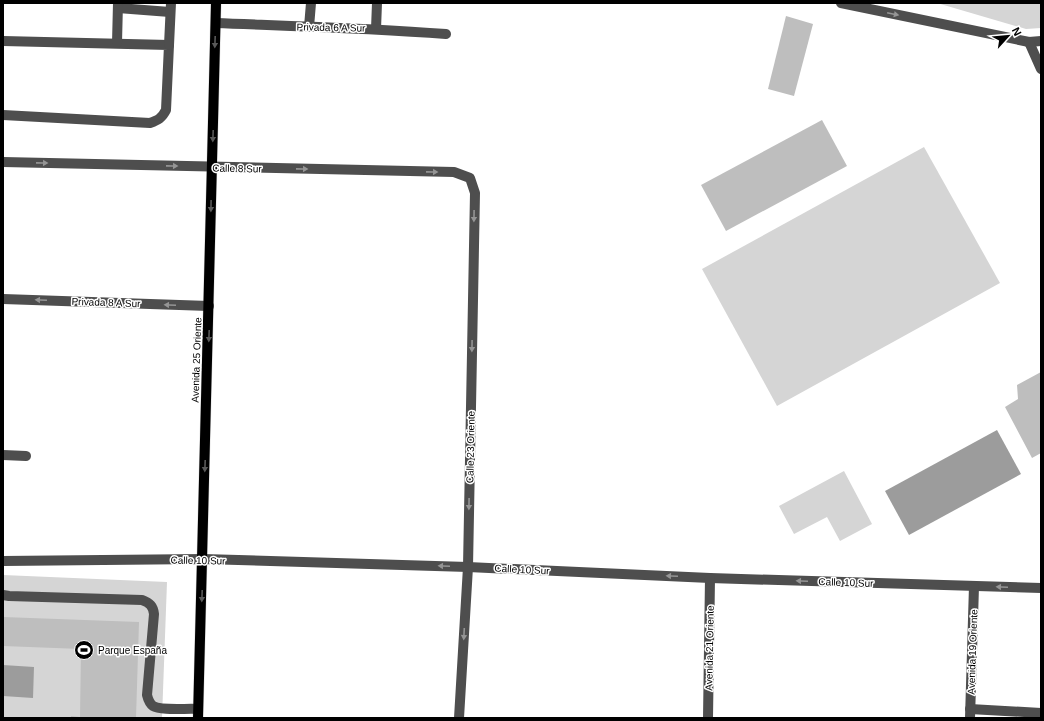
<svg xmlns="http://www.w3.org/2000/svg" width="1044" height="721" font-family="Arial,sans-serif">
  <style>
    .green { fill: #d5d5d5 }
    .water { fill: #9c9c9c }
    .building { fill: #bebebe }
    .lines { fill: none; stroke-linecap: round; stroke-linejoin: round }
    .major-casing { stroke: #dbdbdb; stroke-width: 11 }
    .minor { stroke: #4e4e4e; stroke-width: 10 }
    .major { stroke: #000; stroke-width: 10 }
    .oneway { fill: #959595 }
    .oneway2 { fill: #595959 }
    .labels { text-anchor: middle; stroke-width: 3; stroke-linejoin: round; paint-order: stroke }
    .street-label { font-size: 10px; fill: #000; stroke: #fff }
    .poi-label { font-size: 10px; fill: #000; stroke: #fff; text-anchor: start }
  </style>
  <rect width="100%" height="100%" fill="#fff"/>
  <!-- green -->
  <g class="green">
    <path d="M937 3H1041V28L1026 29Z"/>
    <path d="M924 147 1000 283 777 406 702 269Z"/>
    <path d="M844 471 872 524 840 541 827 517 794 534 779 506Z"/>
    <path d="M3 575 167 582 162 718H3Z"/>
  </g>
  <!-- water -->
  <g class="water">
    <path d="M997 430 1021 474 909 535 885 491Z"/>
    <path d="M3 665 34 667 33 698 3 696Z"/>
  </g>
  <!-- building -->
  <g class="building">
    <path d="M786 16 813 24 794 96 768 89Z"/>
    <path d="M822 120 847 166 726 231 701 185Z"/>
    <path d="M1041 372V453L1032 458 1005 407 1018 399 1017 385Z"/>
    <path d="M3 617 139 622 136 718H71V716L80 717 81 649 3 646Z"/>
  </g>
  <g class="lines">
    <defs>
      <path id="major" d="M198 718 216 3"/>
    </defs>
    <!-- major casing -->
    <use href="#major" class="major-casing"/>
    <!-- minor -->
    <g class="minor">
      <path d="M841 3 1029 42 1041 41"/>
      <path d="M118 8 170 12"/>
      <path d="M216 23C293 26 369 28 446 34"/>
      <path d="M309 27 311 3"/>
      <path d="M376 29 377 3"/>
      <path d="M3 41 169 45 166 110C162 118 158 120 150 123L3 115"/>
      <path d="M1029 42 1041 69"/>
      <path d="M117 43 118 3"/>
      <path d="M169 45 171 3"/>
      <path d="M3 162 454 172 470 178 475 193 468 567 459 718"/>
      <path d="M3 299 209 306"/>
      <path d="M3 455 26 456"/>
      <path d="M3 561 203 559 468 567 710 578 1041 588"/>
      <path d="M3 595 9 596 142 600C150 603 153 606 154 614L147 695C148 699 149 703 153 706 161 711 188 708 198 709"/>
      <path d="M970 709 1041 713"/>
      <path d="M708 718 710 578"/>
      <path d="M970 718 974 586"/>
    </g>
    <!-- major -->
    <use href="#major" class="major"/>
  </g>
  <!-- one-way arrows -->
  <defs><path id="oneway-solid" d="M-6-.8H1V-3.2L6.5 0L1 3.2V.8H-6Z"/></defs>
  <g class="oneway">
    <use href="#oneway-solid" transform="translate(893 14) rotate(12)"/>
    <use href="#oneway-solid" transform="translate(42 163) rotate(1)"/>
    <use href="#oneway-solid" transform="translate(172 166) rotate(1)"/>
    <use href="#oneway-solid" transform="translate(302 169) rotate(1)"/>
    <use href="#oneway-solid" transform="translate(432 172) rotate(1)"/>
    <use href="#oneway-solid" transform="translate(474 216) rotate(91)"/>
    <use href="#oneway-solid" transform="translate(41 300) rotate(-178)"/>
    <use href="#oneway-solid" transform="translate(170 305) rotate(-178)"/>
    <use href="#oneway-solid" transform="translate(472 346) rotate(91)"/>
    <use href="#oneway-solid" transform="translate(469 504) rotate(91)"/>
    <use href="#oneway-solid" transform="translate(444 566) rotate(-178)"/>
    <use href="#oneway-solid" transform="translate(672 576) rotate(-177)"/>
    <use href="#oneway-solid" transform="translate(802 581) rotate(-178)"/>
    <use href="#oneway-solid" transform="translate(1002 587) rotate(-178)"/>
    <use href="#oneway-solid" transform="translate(464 634) rotate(93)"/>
  </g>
  <g class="oneway2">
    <use href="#oneway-solid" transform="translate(215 42) rotate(92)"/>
    <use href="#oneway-solid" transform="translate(213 136) rotate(92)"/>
    <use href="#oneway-solid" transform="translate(211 206) rotate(91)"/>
    <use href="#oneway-solid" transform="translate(209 336) rotate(92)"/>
    <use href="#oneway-solid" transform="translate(205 466) rotate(92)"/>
    <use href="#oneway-solid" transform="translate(202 596) rotate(92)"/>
  </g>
  <!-- icons -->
  <defs>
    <symbol id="stadium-disc" viewBox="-11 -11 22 22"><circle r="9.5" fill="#000" stroke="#fff"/><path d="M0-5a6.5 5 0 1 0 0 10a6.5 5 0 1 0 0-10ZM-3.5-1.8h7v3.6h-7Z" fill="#fff"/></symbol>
  </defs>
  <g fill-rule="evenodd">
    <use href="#stadium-disc" x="73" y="639" width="22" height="22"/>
  </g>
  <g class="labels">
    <!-- street labels -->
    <g class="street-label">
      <text transform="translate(331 27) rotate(1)" y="4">Privada 6 A Sur</text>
      <text transform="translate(237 168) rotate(1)" y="4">Calle 8 Sur</text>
      <text transform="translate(106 302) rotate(2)" y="4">Privada 8 A Sur</text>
      <text transform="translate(196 360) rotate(-88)" y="4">Avenida 25 Oriente</text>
      <text transform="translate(470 447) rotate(-89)" y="4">Calle 23 Oriente</text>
      <text transform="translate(198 560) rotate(1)" y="4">Calle 10 Sur</text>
      <text transform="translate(522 569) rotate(3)" y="4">Calle 10 Sur</text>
      <text transform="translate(846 582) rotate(2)" y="4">Calle 10 Sur</text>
      <text transform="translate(709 648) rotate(-89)" y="4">Avenida 21 Oriente</text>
      <text transform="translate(972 652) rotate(-88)" y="4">Avenida 19 Oriente</text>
    </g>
    <!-- poi labels -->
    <g class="poi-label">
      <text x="98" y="654">Parque España</text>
    </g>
  </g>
  <!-- border -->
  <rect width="1044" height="721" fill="none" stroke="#000000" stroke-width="8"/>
  <!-- north arrow -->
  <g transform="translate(1008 36) rotate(63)" stroke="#ffffff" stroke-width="3" paint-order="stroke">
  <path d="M0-3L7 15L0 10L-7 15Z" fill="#000000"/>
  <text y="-6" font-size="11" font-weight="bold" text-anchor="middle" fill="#000000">N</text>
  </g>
</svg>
